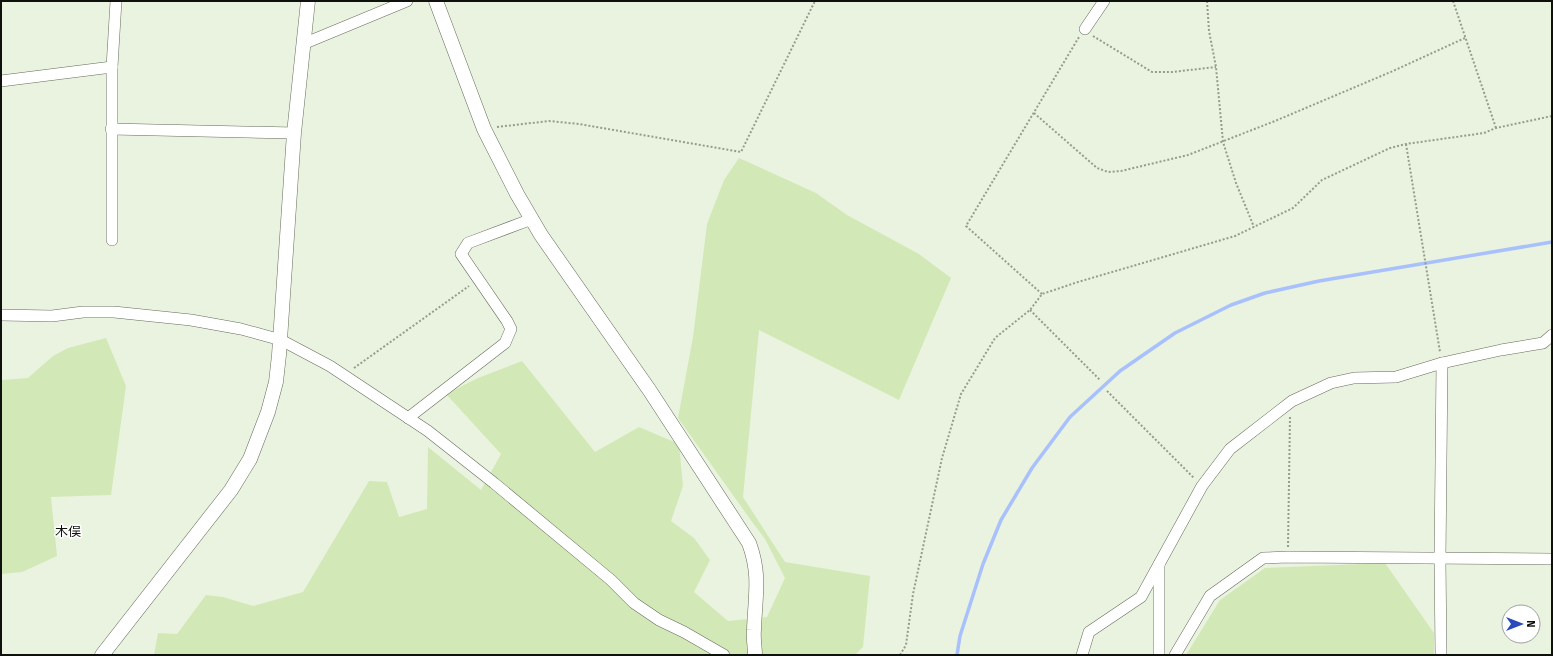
<svg xmlns="http://www.w3.org/2000/svg" width="1553" height="656" font-family="'Fira Sans','Noto Sans JP',sans-serif">
  <style>
    .green { fill: #d2e9b7 }
    .lines { fill: none; stroke-linecap: round; stroke-linejoin: round }
    .stream { stroke: #a8c1fd; stroke-width: 3.5 }
    .minor-casing { stroke: #646c5b; stroke-width: 12 }
    .tertiary-casing { stroke: #646c5b; stroke-width: 15 }
    .path { stroke: #959c8d; stroke-width: 2; stroke-dasharray: 2 2; stroke-linecap: butt }
    .minor { stroke: #fff; stroke-width: 11 }
    .tertiary { stroke: #fff; stroke-width: 14 }
    .labels { text-anchor: middle; stroke-width: 3; stroke-linejoin: round; paint-order: stroke }
    .quarter-label { font-size: 13px; fill: #0f120c; stroke: #fff }
  </style>
  <rect width="100%" height="100%" fill="#eaf3df"/>
  <!-- green -->
  <g class="green">
    <path d="M739 158 816 193 847 215 919 254 951 278 899 400 759 330 743 497 785 562 870 576 863 647 855 655H154L158 633 177 634 206 595 223 597 253 606 303 592 369 481 387 482 399 517 427 509 428 447 481 490 501 454 446 394 478 378 522 361 595 452 639 427 679 444 683 486 671 521 694 538 710 560 694 592 728 621 767 617 785 578 765 539 750 519 678 418 693 337 707 224 724 180Z"/>
    <path d="M106 338 126 386 111 495 51 497 57 556 22 572 1 574V380L28 378 53 356 68 348Z"/>
    <path d="M1385 563 1434 633V655H1186L1220 600 1265 568Z"/>
  </g>
  <g class="lines">
    <!-- stream -->
    <path class="stream" d="M957 655 960 636 983 564 1001 520 1032 468 1070 417 1120 371 1175 333 1231 305 1265 293 1319 281 1552 242"/>
    <defs>
      <g id="minor">
        <path d="M1085 29 1104 1"/>
        <path d="M303 44 407 1"/>
        <path d="M1 81 112 67"/>
        <path d="M111 129 294 133"/>
        <path d="M112 240V67L116 1"/>
        <path d="M1 315 52 316 83 312H114L191 320 241 329 281 340 330 366 428 431 494 483 611 580 634 603 659 620 684 632 724 655"/>
        <path d="M408 418 505 343 511 329 507 321 461 254 468 243 532 219"/>
        <path d="M1159 565V655"/>
        <path d="M1082 655 1089 632 1141 597 1202 486 1230 449 1292 401 1331 383 1354 378 1396 377 1442 363 1501 350 1543 343 1552 335"/>
        <path d="M1175 655 1210 596 1263 558 1288 557 1552 559"/>
        <path d="M1441 655 1440 559 1442 363"/>
      </g>
      <g id="tertiary">
        <path d="M436 1 484 129 517 194 541 235 650 391 749 543C761 575 755 597 754 630 753 638 755 647 755 655"/>
        <path d="M102 655 231 490 250 459 268 412 276 382 279 355 294 133 308 1"/>
      </g>
    </defs>
    <!-- minor casing -->
    <use href="#minor" class="minor-casing"/>
    <!-- tertiary casing -->
    <use href="#tertiary" class="tertiary-casing"/>
    <!-- path -->
    <g class="path">
      <path d="M1207 1 1209 31 1216 67 1223 142 1236 183 1254 227"/>
      <path d="M1453 1 1496 128"/>
      <path d="M1093 36 1152 72H1172L1216 67"/>
      <path d="M1034 113 1097 168 1108 172 1121 171 1188 155 1275 121 1393 71 1465 38"/>
      <path d="M497 127 549 121 579 124 741 152 815 1"/>
      <path d="M1406 144 1440 352"/>
      <path d="M1042 294 966 226 1079 37"/>
      <path d="M1030 310 1100 380"/>
      <path d="M354 368 469 286"/>
      <path d="M1107 391 1194 478"/>
      <path d="M1288 547 1290 416"/>
      <path d="M900 655 906 645 913 594 942 458 961 394 995 338 1030 310 1042 294 1078 282 1235 236 1293 208 1322 180 1390 148 1406 144 1484 133 1496 128 1552 116"/>
    </g>
    <!-- minor -->
    <use href="#minor" class="minor"/>
    <!-- tertiary -->
    <use href="#tertiary" class="tertiary"/>
  </g>
  <g class="labels">
    <!-- quarter labels -->
    <g class="quarter-label">
      <text x="68" y="536">木俣</text>
    </g>
  </g>
  <!-- border -->
  <rect width="1553" height="656" fill="none" stroke="#0f120c" stroke-width="4"/>
  <!-- north arrow -->
  <g transform="translate(1521 624) rotate(90)"><circle r="19" fill="#ffffff" stroke="#9fa09e"/>
  <path d="M0-3L7 15L0 10L-7 15Z" fill="#2b4aba"/>
  <text y="-6" font-size="11" font-weight="bold" text-anchor="middle" fill="#0f120c">N</text>
  </g>
</svg>
